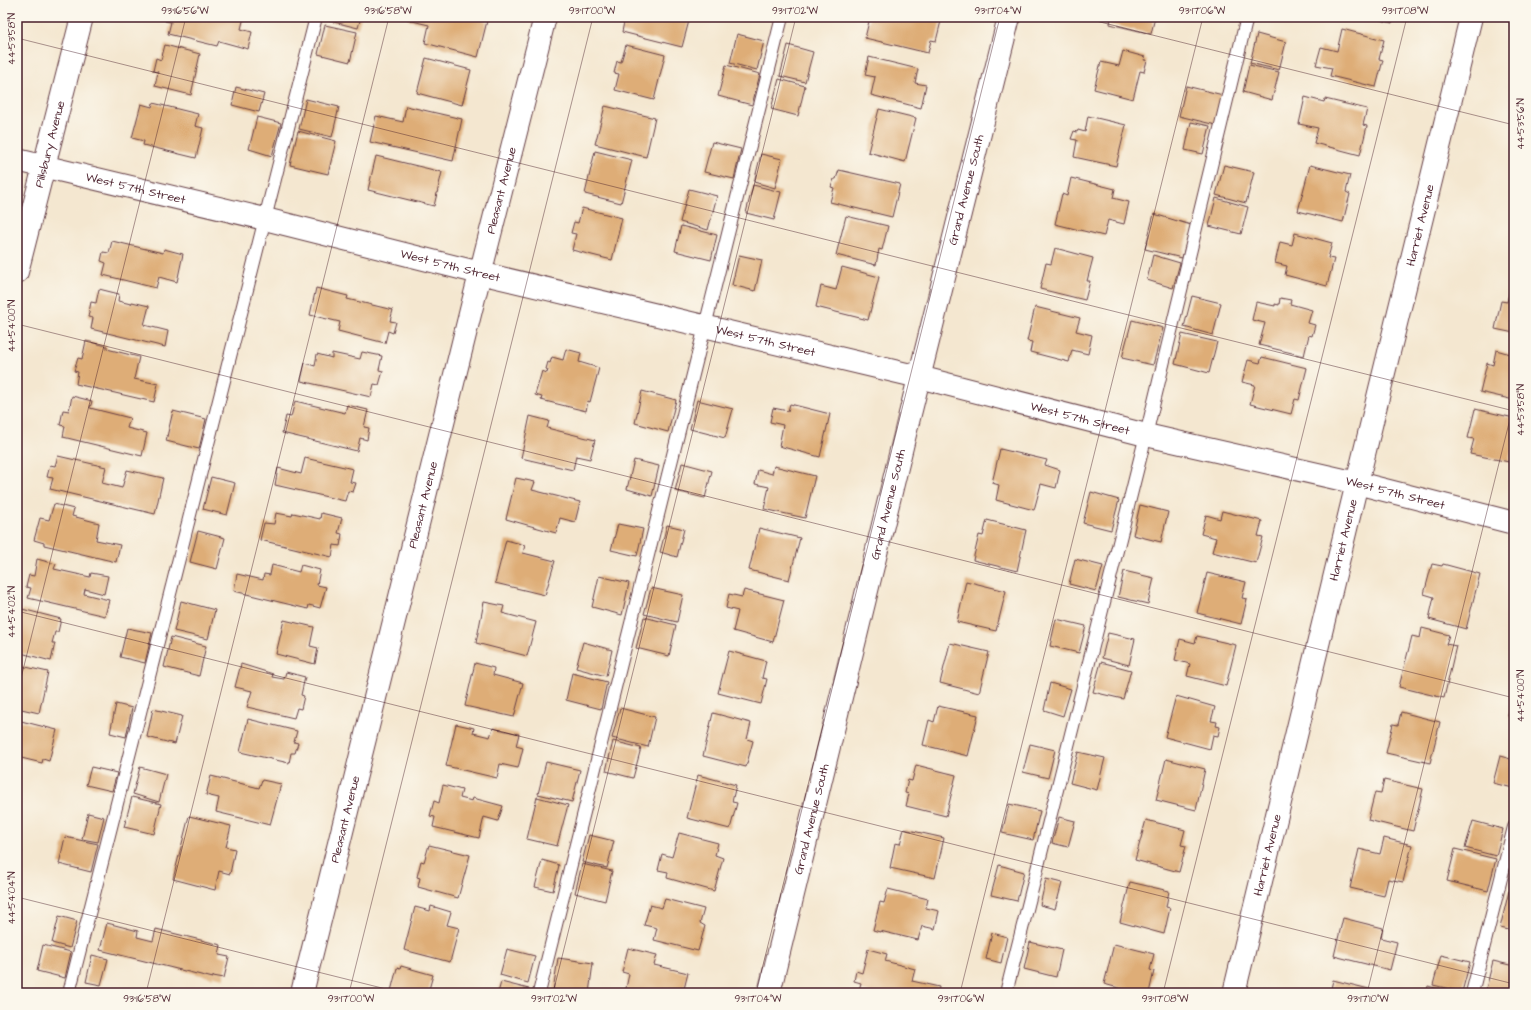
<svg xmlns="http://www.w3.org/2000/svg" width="1531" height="1010" font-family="'Architects Daughter',sans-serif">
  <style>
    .building { fill: #dead77 }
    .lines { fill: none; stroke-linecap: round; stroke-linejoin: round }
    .service-casing { stroke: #643d44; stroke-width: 14 }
    .minor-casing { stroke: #643d44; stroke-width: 24 }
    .service { stroke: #fff; stroke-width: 12 }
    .minor { stroke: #fff; stroke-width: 22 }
    .ticks { fill: none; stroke: #4a1f2b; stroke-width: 1; stroke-opacity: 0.45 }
    .labels { text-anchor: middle; stroke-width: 3.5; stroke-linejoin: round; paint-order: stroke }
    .street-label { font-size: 12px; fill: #4a1f2b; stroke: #fbf7ec }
    .neatline { fill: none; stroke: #4a1f2b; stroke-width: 1.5 }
    .ticks-label { font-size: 10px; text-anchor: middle; fill: #4a1f2b }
  </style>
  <rect width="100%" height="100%" fill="#fbf7ec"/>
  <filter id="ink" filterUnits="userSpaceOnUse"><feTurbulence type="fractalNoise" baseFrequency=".025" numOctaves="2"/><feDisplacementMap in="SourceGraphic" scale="8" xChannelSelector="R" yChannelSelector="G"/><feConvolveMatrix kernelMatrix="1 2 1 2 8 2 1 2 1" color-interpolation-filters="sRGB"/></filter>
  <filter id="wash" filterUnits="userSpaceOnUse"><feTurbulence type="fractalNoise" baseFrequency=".012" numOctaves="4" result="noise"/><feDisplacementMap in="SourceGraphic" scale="16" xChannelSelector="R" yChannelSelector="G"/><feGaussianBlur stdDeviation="0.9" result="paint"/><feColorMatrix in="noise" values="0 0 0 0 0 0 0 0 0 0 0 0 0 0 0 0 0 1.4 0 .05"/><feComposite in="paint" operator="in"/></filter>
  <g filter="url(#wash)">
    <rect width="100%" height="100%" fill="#f4e7d0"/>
    <g id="blocks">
      <!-- building -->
      <g class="building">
        <path d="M166 17H244L241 29 252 32 248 49 219 41 217 46 168 34 171 22 165 21Z"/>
        <path d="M326 17H361L358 28 326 20Z"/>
        <path d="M409 17H471L487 21 478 57 425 43 429 25 408 20Z"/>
        <path d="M625 17H690L682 47 622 32Z"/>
        <path d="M870 17H942L936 41 931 40 928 53 865 38Z"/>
        <path d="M1111 17H1155L1151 34 1110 24Z"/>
        <path d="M1370 17H1394L1392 23Z"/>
        <path d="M325 25 357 32 350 62 318 54Z"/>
        <path d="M1342 29 1384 40 1379 59 1383 60 1376 87 1330 76 1332 68 1316 65 1321 47 1337 51Z"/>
        <path d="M737 34 764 41 757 70 730 63Z"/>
        <path d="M1257 34 1286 42 1279 70 1250 63Z"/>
        <path d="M165 45 200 54 191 95 155 86 158 72 153 71 156 58 161 60Z"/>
        <path d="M626 45 665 55 654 100 615 90 619 74 614 73 617 61 621 62Z"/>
        <path d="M788 45 813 52 805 82 780 76Z"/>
        <path d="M1123 51 1145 57 1144 60H1147L1144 72 1140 71 1133 99 1094 89 1101 62 1119 66Z"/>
        <path d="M869 57 918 69 915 83 926 85 921 108 871 95 875 77 865 75Z"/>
        <path d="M426 58 471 70 462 105 417 93Z"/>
        <path d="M726 65 760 74 752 105 718 96Z"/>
        <path d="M1249 65 1279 72 1272 100 1243 92Z"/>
        <path d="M779 79 805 86 798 116 771 109Z"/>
        <path d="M1186 86 1223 95 1216 125 1179 116Z"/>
        <path d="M236 87 264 94 259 112 232 105Z"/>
        <path d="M1305 97 1324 102 1325 99 1367 109 1363 125 1367 126 1360 155 1314 143 1318 128 1299 124Z"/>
        <path d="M306 99 339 107 332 137 299 129Z"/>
        <path d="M153 103 198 114 195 126 203 128 196 158 143 145 144 141 132 138 141 104 152 107Z"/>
        <path d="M406 106 462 119 453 161 370 142 376 116 403 122Z"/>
        <path d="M605 106 655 118 646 157 595 144Z"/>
        <path d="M879 109 916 118 905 162 868 152Z"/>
        <path d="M1088 116 1126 125 1116 166 1074 157 1077 140 1071 139 1074 131 1077 132 1078 130 1085 132Z"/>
        <path d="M257 117 281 123 272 156 249 149Z"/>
        <path d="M1191 122 1210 126 1203 154 1185 150Z"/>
        <path d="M298 131 336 141 328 174 290 165Z"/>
        <path d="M712 142 741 149 734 179 704 172Z"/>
        <path d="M595 151 632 160 621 203 585 194Z"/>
        <path d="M761 154 782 159 775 188 754 182Z"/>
        <path d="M376 156 442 172 434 206 368 190Z"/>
        <path d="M1224 165 1254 172 1246 203 1216 195Z"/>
        <path d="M1310 165 1350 175 1346 192 1350 194 1343 222 1298 211Z"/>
        <path d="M839 170 900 184 892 217 830 202 834 188 831 187 834 179H836Z"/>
        <path d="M1071 178 1115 189 1113 198 1129 202 1124 224 1108 220 1104 236 1055 224 1062 194 1067 196Z"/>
        <path d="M753 185 781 192 774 220 746 213Z"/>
        <path d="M689 189 717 196 708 230 680 222Z"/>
        <path d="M1216 198 1248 207 1241 234 1209 226Z"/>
        <path d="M582 208 622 218 612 260 572 250 576 234 571 233 574 222 578 223Z"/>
        <path d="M1154 214 1191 225 1182 258 1145 249Z"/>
        <path d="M846 216 888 226 882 250 879 249 876 265 836 255Z"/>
        <path d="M681 226 717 235 711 260 675 251Z"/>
        <path d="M1295 233 1332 243 1328 258 1334 259 1327 286 1285 275 1287 266 1275 263 1280 242 1292 245Z"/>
        <path d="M112 241 163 253 164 249 183 254 177 282 159 277 156 288 103 275 106 263 101 261 103 252 109 253Z"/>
        <path d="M1055 248 1093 258 1087 281H1090L1085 300 1040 289 1046 263 1051 264Z"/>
        <path d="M739 255 762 260 755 291 732 285Z"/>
        <path d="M1153 255 1180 263 1173 288 1147 280Z"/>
        <path d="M842 267 879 277 868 320 816 307 821 286 836 290Z"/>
        <path d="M1511 286 1514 287V333L1495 329 1501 301 1507 302Z"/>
        <path d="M316 288 348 296 347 299 393 310 390 321 396 322 393 333 388 331 385 343 338 331 340 322 310 315Z"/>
        <path d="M99 289 119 294 118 301 131 304 132 302 149 306 144 325 168 331 165 347 91 329 93 318 88 317 91 302 96 303Z"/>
        <path d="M1192 296 1221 303 1213 335 1184 327Z"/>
        <path d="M1280 298 1291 300 1290 304 1312 310 1308 323 1315 325 1312 336 1309 335 1304 356 1259 345 1265 323 1252 320 1256 302 1275 306V304L1279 305Z"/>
        <path d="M1035 307 1080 318 1076 331 1092 335 1088 354 1072 350 1069 362 1030 352 1032 342 1027 341Z"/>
        <path d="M1132 320 1163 328 1153 365 1122 358Z"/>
        <path d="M1182 334 1217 342 1209 373 1175 364Z"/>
        <path d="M86 341 107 346V349L139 357 134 379 158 384 154 402 76 384 78 372 74 371 78 358 82 359Z"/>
        <path d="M566 349 581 353 579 362 599 368 590 402 588 401 586 411 541 400 542 397 535 395 542 371 547 373 548 370 546 369 548 362 550 363 552 357 563 360Z"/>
        <path d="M1496 350 1514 355V400L1480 392 1487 363 1493 365Z"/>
        <path d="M362 352 382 356 379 370 383 371 379 385 374 384 371 397 301 381 305 363 315 366 317 354 332 358V353L360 359Z"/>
        <path d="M1262 357 1307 368 1299 400 1295 399 1291 414 1250 404 1255 385 1242 382 1248 360 1260 363Z"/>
        <path d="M642 391 676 400 668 432 635 423Z"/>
        <path d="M72 396 92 401 90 408 130 418 127 428 147 433 142 456 63 437 65 426 60 425 63 410 69 411Z"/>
        <path d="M697 400 733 409 725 438 690 429Z"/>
        <path d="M295 401 345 413 347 405 368 410 364 427 369 428 367 440 360 438 357 451 282 433 286 416 291 417Z"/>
        <path d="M790 404 830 414 820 457 779 446 783 425 770 422 773 408 788 411Z"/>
        <path d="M1475 409 1514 418V439L1509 462 1470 454 1474 439 1468 438Z"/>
        <path d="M173 411 206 419 199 449 166 441Z"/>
        <path d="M530 416 549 421 547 428 595 440 590 459 576 456 573 470 521 458Z"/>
        <path d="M1000 449 1047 460 1045 465 1060 470 1056 488 1041 484 1034 510 996 500 999 485 992 483Z"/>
        <path d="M58 456 106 467 102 483 122 488 127 470 163 478 155 514 50 489 53 478 47 477 50 465 55 466Z"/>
        <path d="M305 458 353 469 350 482 356 483 353 492 348 491 345 501 275 485 278 468 301 474Z"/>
        <path d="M634 460 659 466 652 496 627 489Z"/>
        <path d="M682 463 712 471 705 498 675 491Z"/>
        <path d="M774 466 815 476 805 518 764 509 769 487 755 484 758 470 772 474Z"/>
        <path d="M211 477 235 483 227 515 203 509Z"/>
        <path d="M516 478 535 482 532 490 580 502 575 522 560 518 556 533 506 519Z"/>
        <path d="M1091 492 1119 500 1111 530 1083 523Z"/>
        <path d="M54 504 74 509 72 516 99 523 96 540 120 545 116 562 44 545V543L34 540 40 518 49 520Z"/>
        <path d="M1140 505 1168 512 1161 542 1133 535Z"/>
        <path d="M1222 511 1262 521 1258 536 1263 537 1256 563 1212 552 1216 538 1201 534 1206 515 1220 519Z"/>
        <path d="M276 513 292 516 293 513 320 519 321 513 342 518 338 533 342 534 340 546 334 545 332 557 260 540 264 523 274 524Z"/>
        <path d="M987 520 1026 530 1017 571 973 560 979 535 983 536Z"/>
        <path d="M618 524 643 529 637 556 611 550Z"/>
        <path d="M667 525 684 529 677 557 660 552Z"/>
        <path d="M759 528 800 538 789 580 749 570Z"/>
        <path d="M198 531 225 538 217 569 190 562Z"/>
        <path d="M506 540 525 545 523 553 555 561 545 595 495 583Z"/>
        <path d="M37 559 56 564 54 569 90 577 91 573 108 576 104 594 85 589 84 594 109 600 105 616 28 598 31 588 26 587 29 575 34 576Z"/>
        <path d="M1075 559 1103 566 1096 591 1069 584Z"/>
        <path d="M1432 564 1442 566 1443 564 1480 574 1466 629 1429 619 1434 597 1424 594Z"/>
        <path d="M272 565 299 572 301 565 320 570 317 585 326 587 320 608 309 605 308 609 234 591 237 574 263 580 264 574 270 575Z"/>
        <path d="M1124 571 1154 578 1148 604 1118 597Z"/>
        <path d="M1207 573 1246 582 1242 598 1247 599 1241 624 1197 613Z"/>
        <path d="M599 576 629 583 622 615 592 607Z"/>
        <path d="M966 581 1006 591 996 631 957 622Z"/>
        <path d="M651 588 683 595 677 622 644 614Z"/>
        <path d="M744 590 784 600 773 642 733 631 738 611 726 608 729 594 742 597Z"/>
        <path d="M181 601 215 610 208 639 174 631Z"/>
        <path d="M484 602 504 606 502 613 536 622 527 656 476 643Z"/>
        <path d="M22 609 61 619 58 632H55L52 643H55L51 661 17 652V625H18Z"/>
        <path d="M644 617 676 625 669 656 636 648Z"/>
        <path d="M1056 619 1086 626 1079 653 1050 646Z"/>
        <path d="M284 620 314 627 310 646 318 648 315 664 276 654Z"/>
        <path d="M127 628 152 633 145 663 120 657Z"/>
        <path d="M1422 628 1449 635 1446 644 1456 646 1444 698 1399 687 1412 636 1420 638Z"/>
        <path d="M1108 633 1135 639 1129 665 1102 658Z"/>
        <path d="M1197 636 1236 645 1226 686 1187 676 1190 664 1175 660 1180 639 1195 643Z"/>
        <path d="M171 637 206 646 199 676 164 667Z"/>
        <path d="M583 642 612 650 606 676 576 668Z"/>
        <path d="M950 643 989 652 979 693 940 683Z"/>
        <path d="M729 651 766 661 762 678 767 679 761 704 718 693Z"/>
        <path d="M1101 662 1131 670 1123 699 1093 692Z"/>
        <path d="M475 663 494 668 493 675 523 683 514 717 465 706Z"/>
        <path d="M241 664 273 674 272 677 284 679 286 672 305 677 301 695 304 696 301 709 297 708 294 718 247 707 252 691 235 687Z"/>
        <path d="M17 665 48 672 39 713 17 708Z"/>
        <path d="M572 673 607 682 601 709 566 700Z"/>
        <path d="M1050 683 1071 689 1063 716 1044 710Z"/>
        <path d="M1513 694H1514V718L1508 716Z"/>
        <path d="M1176 696 1215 707 1211 721 1217 722 1216 726 1220 727 1218 736 1213 735 1210 749 1165 737Z"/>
        <path d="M116 704 132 708 126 737 110 733Z"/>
        <path d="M938 706 978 715 968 756 923 745 929 720 934 722Z"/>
        <path d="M620 708 655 717 648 747 612 738Z"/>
        <path d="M153 709 182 716 175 744 147 737Z"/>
        <path d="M1401 712 1440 722 1430 763 1386 753 1393 724 1398 725Z"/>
        <path d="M713 713 751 723 747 739 753 741 746 767 703 756Z"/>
        <path d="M248 719 297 731 294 742 298 743 295 753H291L289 763 240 752Z"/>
        <path d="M17 720 57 730 49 761 43 759 42 763 17 757Z"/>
        <path d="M456 724 474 728 473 733 490 737 493 728 519 734 516 746 523 748 518 768 500 764 497 778 446 766Z"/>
        <path d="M613 741 641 748 633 778 606 771Z"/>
        <path d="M1030 744 1055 750 1048 778 1023 772Z"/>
        <path d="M1078 752 1105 758 1097 790 1070 783Z"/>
        <path d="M1500 756 1514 760 1513 788 1493 783Z"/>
        <path d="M1166 759 1205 769 1196 810 1156 800Z"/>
        <path d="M546 762 580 770 572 802 538 794Z"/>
        <path d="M916 765 956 775 946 816 906 806 909 794 905 793 908 780 912 781Z"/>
        <path d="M91 767 117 773 112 791 86 785Z"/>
        <path d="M140 767 166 774 159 802 133 794Z"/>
        <path d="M698 775 736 785 732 802 737 803 730 829 687 818Z"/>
        <path d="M211 776 259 788 262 780 281 784 270 825 216 812 219 798 206 795Z"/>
        <path d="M1384 780 1423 789 1413 831 1368 820 1375 792 1381 793Z"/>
        <path d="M443 785 462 790 460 798 472 801 473 798 503 806 498 821 484 817 479 838 433 827 435 817 430 816 434 801 439 803Z"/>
        <path d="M132 797 161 804 154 834 124 827Z"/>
        <path d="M537 797 568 805 557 846 527 839Z"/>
        <path d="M1009 804 1040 811 1033 840 1002 833Z"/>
        <path d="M88 813 104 817 98 842 82 839Z"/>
        <path d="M189 816 231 826 226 847 235 849 230 874 219 871 215 890 173 879Z"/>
        <path d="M1059 817 1075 821 1068 847 1052 843Z"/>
        <path d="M1146 820 1185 830 1181 845 1186 846 1179 872 1135 860Z"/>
        <path d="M1473 821 1503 829 1496 856 1465 848Z"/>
        <path d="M904 829 944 838 935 878 890 868 895 843 900 844Z"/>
        <path d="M679 833 718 843 715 855 723 858 714 891 667 878 668 872 658 870 662 854 672 857Z"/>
        <path d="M589 835 614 841 607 868 582 862Z"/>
        <path d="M65 837 98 844 91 872 59 864Z"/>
        <path d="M1384 838 1412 845 1403 882 1388 879 1384 896 1350 888 1359 849 1380 854Z"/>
        <path d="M17 840H20L18 850 22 851 18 871Z"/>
        <path d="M429 845 470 855 458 898 418 887 420 878 417 877 421 861 424 862Z"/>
        <path d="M1455 849 1496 859 1488 891 1447 881Z"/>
        <path d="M542 860 559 865 553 891 535 887Z"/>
        <path d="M582 864 612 871 605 901 575 893Z"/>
        <path d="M999 865 1024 872 1017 901 991 895Z"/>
        <path d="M1046 879 1062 883 1055 909 1040 905Z"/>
        <path d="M1130 882 1169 891 1166 907 1170 908 1164 934 1120 922Z"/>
        <path d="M888 889 928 899 926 908 939 911 935 929 922 926 918 940 880 931V932L873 930 880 902 884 903Z"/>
        <path d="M1509 891 1514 892V931L1500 928Z"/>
        <path d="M665 899 704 909 700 923 705 926 698 951 654 940 657 928 644 925 650 905 662 908Z"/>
        <path d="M431 906 451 912 447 925 459 928 450 962 404 950 415 907 430 911Z"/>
        <path d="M59 916 77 921 70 948 52 943Z"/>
        <path d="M1343 918 1383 928 1381 938 1397 942 1390 970 1334 956Z"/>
        <path d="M107 923 138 931 137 937 153 941 156 929 221 945 219 955 229 957 224 978 213 976V978L100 950Z"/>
        <path d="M992 933 1007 937 1001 963 986 959Z"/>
        <path d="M1030 942 1062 950 1056 977 1024 969Z"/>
        <path d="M1114 944 1154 954 1150 970 1154 971 1149 993H1137L1104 984Z"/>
        <path d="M43 945 71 952 65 978 37 971Z"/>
        <path d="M628 948 657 955 654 965 688 973 683 993H625L629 974 622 972Z"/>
        <path d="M507 949 535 956 528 983 500 975Z"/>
        <path d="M868 949 887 954 885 961 915 969 912 981 939 987 938 993H869L859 990 861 983 854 981 856 971 862 973Z"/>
        <path d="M92 955 108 959 101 985 86 982Z"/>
        <path d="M1441 955 1470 962 1462 992 1433 985Z"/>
        <path d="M558 958 593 963 589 993H567L553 991Z"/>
        <path d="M1493 961 1514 966V993H1485Z"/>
        <path d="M401 966 433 975 428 993H395V992L391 991 397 968 400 969Z"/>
        <path d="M1333 980 1373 990 1372 993H1330Z"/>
        <path d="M501 982 529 989 528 993H498Z"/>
        <path d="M1428 986 1453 993H1426Z"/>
      </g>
    </g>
  </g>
  <g filter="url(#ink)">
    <use href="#blocks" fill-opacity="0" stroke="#643d44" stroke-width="1"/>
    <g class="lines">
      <defs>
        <g id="service">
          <path d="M69 993 316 17"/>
          <path d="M539 993 782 17"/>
          <path d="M1006 993 1146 435 1247 17"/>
          <path d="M1472 993 1514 827"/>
        </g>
        <g id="minor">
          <path id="s1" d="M17 160 265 219 480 273 919 377 1146 435 1357 483 1514 523"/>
          <path id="s2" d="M17 272 82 17"/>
          <path id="s3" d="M302 993 473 302 545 17"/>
          <path id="s4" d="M769 993 909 418 1009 17"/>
          <path id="s5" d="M1234 993 1357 483 1471 17"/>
        </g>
      </defs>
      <!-- service casing -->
      <use href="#service" class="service-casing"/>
      <!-- minor casing -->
      <use href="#minor" class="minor-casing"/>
      <!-- service -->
      <use href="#service" class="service"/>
      <!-- minor -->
      <use href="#minor" class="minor"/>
    </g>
  </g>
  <!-- ticks -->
  <path class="ticks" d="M1080 17 1514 125M17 38 1514 411M17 324 1514 698M17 611 1514 984M17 694 186 17M17 897 402 993M146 993 389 17M349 993 593 17M553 993 796 17M756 993 1000 17M960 993 1203 17M1163 993 1407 17M1367 993 1514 403"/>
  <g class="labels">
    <!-- street labels -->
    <g class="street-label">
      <text dy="4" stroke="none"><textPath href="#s2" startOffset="132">Pillsbury Avenue</textPath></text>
      <text dy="4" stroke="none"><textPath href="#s1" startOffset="122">West 57th Street</textPath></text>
      <text dy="4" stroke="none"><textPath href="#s3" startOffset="827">Pleasant Avenue</textPath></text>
      <text dy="4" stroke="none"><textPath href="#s4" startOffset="827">Grand Avenue South</textPath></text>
      <text dy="4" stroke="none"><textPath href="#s5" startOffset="790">Harriet Avenue</textPath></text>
      <text dy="4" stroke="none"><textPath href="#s1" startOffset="446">West 57th Street</textPath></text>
      <text dy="4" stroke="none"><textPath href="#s1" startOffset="770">West 57th Street</textPath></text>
      <text dy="4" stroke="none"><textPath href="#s1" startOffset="1094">West 57th Street</textPath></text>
      <text dy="4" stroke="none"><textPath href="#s1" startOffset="1418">West 57th Street</textPath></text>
      <text dy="4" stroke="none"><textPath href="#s3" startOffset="503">Pleasant Avenue</textPath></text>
      <text dy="4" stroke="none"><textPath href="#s4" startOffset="503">Grand Avenue South</textPath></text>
      <text dy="4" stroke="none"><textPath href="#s5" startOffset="466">Harriet Avenue</textPath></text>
      <text dy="4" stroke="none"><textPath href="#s3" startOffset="179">Pleasant Avenue</textPath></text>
      <text dy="4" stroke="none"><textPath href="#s4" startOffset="179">Grand Avenue South</textPath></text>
      <text dy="4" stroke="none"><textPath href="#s5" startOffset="142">Harriet Avenue</textPath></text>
    </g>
  </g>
  <!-- margin -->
  <rect width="1531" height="1010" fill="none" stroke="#fbf7ec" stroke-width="44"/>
  <rect x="22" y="22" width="1487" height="966" class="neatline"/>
  <g class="ticks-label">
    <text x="185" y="14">93°16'56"W</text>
    <text x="388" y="14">93°16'58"W</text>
    <text x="592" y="14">93°17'00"W</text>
    <text x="795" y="14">93°17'02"W</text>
    <text x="998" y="14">93°17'04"W</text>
    <text x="1202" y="14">93°17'06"W</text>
    <text x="1405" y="14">93°17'08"W</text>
    <text transform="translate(11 39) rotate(-90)" y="4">44°53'58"N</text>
    <text transform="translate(1520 124) rotate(-90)" y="4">44°53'56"N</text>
    <text transform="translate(11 326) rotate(-90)" y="4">44°54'00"N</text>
    <text transform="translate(1520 410) rotate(-90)" y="4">44°53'58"N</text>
    <text transform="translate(11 612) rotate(-90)" y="4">44°54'02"N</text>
    <text transform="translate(1520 696) rotate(-90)" y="4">44°54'00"N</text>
    <text transform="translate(11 898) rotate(-90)" y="4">44°54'04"N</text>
    <text x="147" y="1002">93°16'58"W</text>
    <text x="351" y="1002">93°17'00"W</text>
    <text x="554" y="1002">93°17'02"W</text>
    <text x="758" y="1002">93°17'04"W</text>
    <text x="961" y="1002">93°17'06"W</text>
    <text x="1165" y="1002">93°17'08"W</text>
    <text x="1368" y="1002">93°17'10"W</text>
  </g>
</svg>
